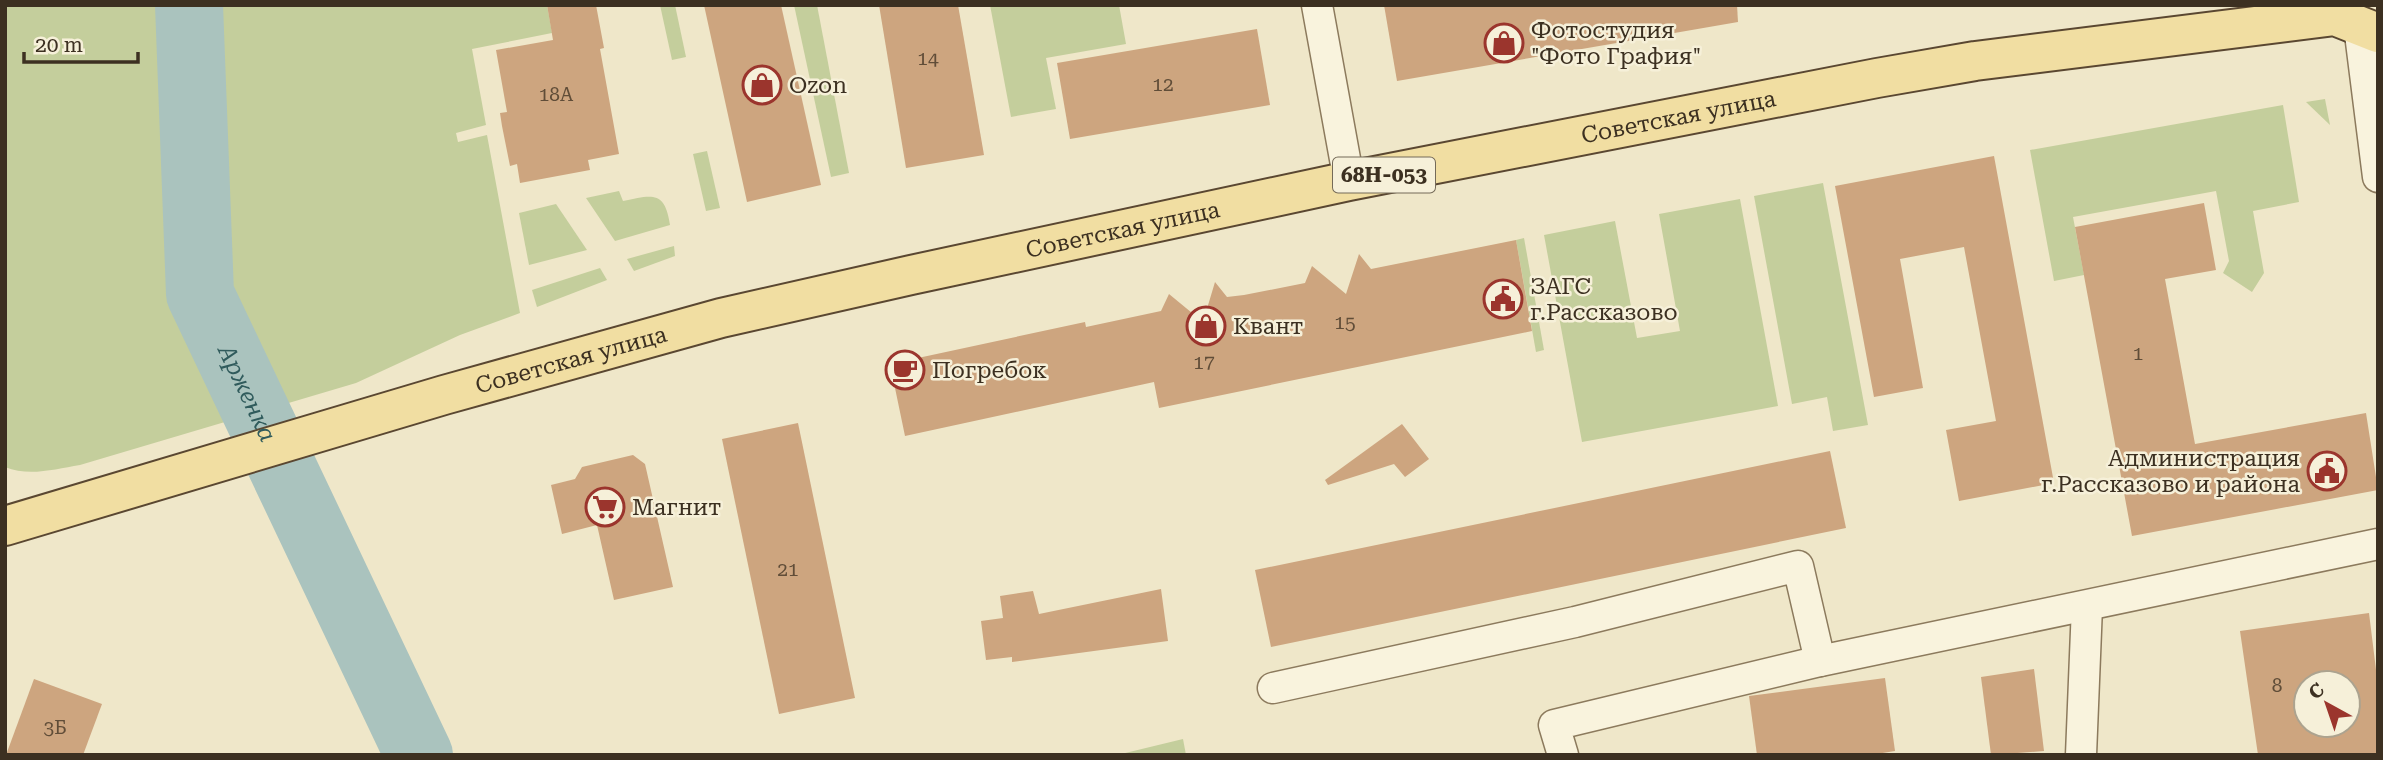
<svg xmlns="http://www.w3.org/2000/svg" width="2383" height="760" font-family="'Roboto Serif',serif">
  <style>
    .green { fill: #c4ce9c }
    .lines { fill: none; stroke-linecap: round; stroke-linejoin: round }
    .river { stroke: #aac3be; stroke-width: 68 }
    .building { fill: #cda57f; fill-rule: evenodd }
    .minor-casing { stroke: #8c7a5d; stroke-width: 33 }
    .primary-casing { stroke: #5a4731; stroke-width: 42 }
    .minor { stroke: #f9f3dd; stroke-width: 30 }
    .primary { stroke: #f1dea2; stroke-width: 38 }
    .labels { text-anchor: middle; stroke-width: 5; stroke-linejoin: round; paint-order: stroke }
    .number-label { font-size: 19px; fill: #604d38 }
    .shield { fill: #f6f0d9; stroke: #746a58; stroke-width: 2 }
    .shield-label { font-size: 21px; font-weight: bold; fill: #3c3021 }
    .poi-label { font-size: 23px; fill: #3c3021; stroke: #f6f0d9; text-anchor: start }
    .street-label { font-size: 23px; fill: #3c3021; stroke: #f6f0d9 }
    .water-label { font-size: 24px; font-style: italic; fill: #305b5c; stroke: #f6f0d9 }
  </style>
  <rect width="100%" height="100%" fill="#efe7c9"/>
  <!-- green -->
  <g class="green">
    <path d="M5 5H547L552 33 472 49 486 125 456 133 458 142 487 135 520 313 460 335 356 383 80 465C55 469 29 477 5 467Z"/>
    <path d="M660 5H675L686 57 672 60Z"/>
    <path d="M794 5H817L849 173 831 177Z"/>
    <path d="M990 5H1119L1126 44 1046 58 1056 109 1011 117Z"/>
    <path d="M2325 99 2330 125 2306 102Z"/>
    <path d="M2283 105 2299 202 2253 211 2264 273 2252 292 2223 273 2229 261 2216 191 2073 217 2084 275 2054 281 2030 150Z"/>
    <path d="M707 151 720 208 706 211 693 154Z"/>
    <path d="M1823 183 1868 425 1833 431 1827 397 1792 404 1754 196Z"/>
    <path d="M619 191 623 201C652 195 665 190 670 225L615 241 586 198Z"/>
    <path d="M1740 199 1778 406 1582 442 1544 235 1615 221 1637 338 1680 331 1659 214Z"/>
    <path d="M556 204 587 250 529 265 519 213Z"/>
    <path d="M1524 238 1544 350 1536 352 1516 240Z"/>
    <path d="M674 246 675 256 634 271 627 259Z"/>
    <path d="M600 268 607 280 537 307 532 290Z"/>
    <path d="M1183 739 1186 755H1117Z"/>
  </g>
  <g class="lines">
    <!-- river -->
    <path class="river" id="s1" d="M189 5 200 294 419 755"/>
  </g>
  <!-- building -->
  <g class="building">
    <path d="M547 5H596L604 48 600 49 619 154 588 160 590 170 520 183 517 164 510 166 502 126 500 113 507 112 496 50 553 40Z"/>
    <path d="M704 5H781L821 185 747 202Z"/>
    <path d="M879 5H958L984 155 906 168Z"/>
    <path d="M1384 5H1737L1738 22 1397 81Z"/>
    <path d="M1257 29 1270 105 1070 139 1057 63Z"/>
    <path d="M1994 156 2054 483 1959 501 1946 430 1996 421 1964 247 1900 259 1923 388 1874 397 1835 186Z"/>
    <path d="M2204 203 2216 270 2165 279 2195 444 2366 413 2378 490 2132 536 2075 227Z"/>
    <path d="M1516 240 1532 331 1159 408 1154 382 905 436 890 364 1085 322 1086 327 1161 311 1169 294 1203 322 1215 282 1227 297 1244 295 1305 283 1312 266 1346 294 1359 254 1371 269Z"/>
    <path d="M798 423 855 698 779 714 722 439Z"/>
    <path d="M1402 424 1429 459 1405 477 1394 464 1328 485 1325 480Z"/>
    <path d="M1830 451 1846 528 1271 647 1255 570Z"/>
    <path d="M633 455 645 464 673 587 614 600 597 525 562 534 551 485 575 479 582 467Z"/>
    <path d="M1161 589 1168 641 1012 662V657L986 660 981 621 1003 618 1000 596 1033 591 1039 614Z"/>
    <path d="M2369 613 2378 686V755H2258L2240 631ZM2306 683H2348V725H2306Z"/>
    <path d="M2034 669 2044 751 1991 755 1981 677Z"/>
    <path d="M1885 678 1895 751 1870 755H1757L1749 696Z"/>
    <path d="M34 679 102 704 83 755H6Z"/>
  </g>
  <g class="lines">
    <defs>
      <g id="minor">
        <path d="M1317 5 1349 181"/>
        <path d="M2359 26 2378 177"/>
        <path d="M1273 688 1575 622 1798 566 1820 661 2378 544"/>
        <path d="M1563 755 1554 725 1820 661"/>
        <path d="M2081 755 2087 606"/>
      </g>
      <g id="primary">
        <path id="s2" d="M5 526 444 395 721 318 911 275 1349 181 1877 78 1975 61 2335 16 2378 33"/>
      </g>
    </defs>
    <!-- minor casing -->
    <use href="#minor" class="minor-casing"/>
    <!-- primary casing -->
    <use href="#primary" class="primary-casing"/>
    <!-- minor -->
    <use href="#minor" class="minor"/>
    <!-- primary -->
    <use href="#primary" class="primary"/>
  </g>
  <!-- icons -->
  <defs>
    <symbol id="shop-ring" viewBox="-11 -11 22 22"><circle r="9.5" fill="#f6f0d9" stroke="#9b352d" stroke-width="1.5"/><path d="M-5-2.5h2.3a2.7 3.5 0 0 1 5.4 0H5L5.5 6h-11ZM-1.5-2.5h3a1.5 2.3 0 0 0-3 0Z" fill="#9b352d"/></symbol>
    <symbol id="civic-ring" viewBox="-11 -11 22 22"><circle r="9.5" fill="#f6f0d9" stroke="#9b352d" stroke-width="1.5"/><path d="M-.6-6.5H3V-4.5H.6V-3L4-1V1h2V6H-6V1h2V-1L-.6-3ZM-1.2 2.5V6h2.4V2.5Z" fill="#9b352d"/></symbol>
    <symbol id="cafe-ring" viewBox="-11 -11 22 22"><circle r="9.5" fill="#f6f0d9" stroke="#9b352d" stroke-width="1.5"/><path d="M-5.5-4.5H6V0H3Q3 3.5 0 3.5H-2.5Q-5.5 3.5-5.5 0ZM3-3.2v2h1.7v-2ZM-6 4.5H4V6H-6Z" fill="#9b352d"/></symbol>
    <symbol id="supermarket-ring" viewBox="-11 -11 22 22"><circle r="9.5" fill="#f6f0d9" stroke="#9b352d" stroke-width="1.5"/><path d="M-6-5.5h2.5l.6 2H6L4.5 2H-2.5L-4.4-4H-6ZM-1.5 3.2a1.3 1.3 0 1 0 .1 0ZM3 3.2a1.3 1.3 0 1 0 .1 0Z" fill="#9b352d"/></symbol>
  </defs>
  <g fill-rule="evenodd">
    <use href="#shop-ring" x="1482" y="21" width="44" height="44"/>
    <use href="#shop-ring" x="740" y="63" width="44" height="44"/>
    <use href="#civic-ring" x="1481" y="277" width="44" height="44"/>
    <use href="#shop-ring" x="1184" y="304" width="44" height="44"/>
    <use href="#cafe-ring" x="883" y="348" width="44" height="44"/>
    <use href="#civic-ring" x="2305" y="449" width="44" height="44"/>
    <use href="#supermarket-ring" x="583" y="485" width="44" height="44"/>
  </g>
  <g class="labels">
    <!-- number labels -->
    <g class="number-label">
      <text x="928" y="65">14</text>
      <text x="1163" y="91">12</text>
      <text x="556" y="101">18А</text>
      <text x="1345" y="329">15</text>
      <text x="2138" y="360">1</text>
      <text x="1204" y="369">17</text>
      <text x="788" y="576">21</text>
      <text x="2277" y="692">8</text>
      <text x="55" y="734">3Б</text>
    </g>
    <!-- shield labels -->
    <rect class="shield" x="1333" y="157.5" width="102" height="35" rx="5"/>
    <g class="shield-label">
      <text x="1384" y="182">68Н-053</text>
    </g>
    <!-- poi labels -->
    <g class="poi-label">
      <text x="1531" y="38">Фотостудия<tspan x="1531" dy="26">"Фото Графия"</tspan></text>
      <text x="789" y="93">Ozon</text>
      <text x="1530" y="294">ЗАГС<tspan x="1530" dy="26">г.Рассказово</tspan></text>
      <text x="1233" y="334">Квант</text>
      <text x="932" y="378">Погребок</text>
      <text x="2300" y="466" text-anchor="end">Администрация<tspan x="2300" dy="26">г.Рассказово и района</tspan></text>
      <text x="632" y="515">Магнит</text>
    </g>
    <!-- street labels -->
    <g class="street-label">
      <text dy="8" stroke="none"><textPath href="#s2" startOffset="1724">Советская улица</textPath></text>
      <text dy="8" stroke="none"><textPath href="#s2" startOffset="1157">Советская улица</textPath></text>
      <text dy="8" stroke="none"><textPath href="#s2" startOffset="590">Советская улица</textPath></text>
    </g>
    <!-- water labels -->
    <g class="water-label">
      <text dy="8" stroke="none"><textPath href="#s1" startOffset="399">Арженка</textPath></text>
    </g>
  </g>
  <!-- border -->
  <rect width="2383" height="760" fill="none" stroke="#3c3021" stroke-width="14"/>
  <!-- north arrow -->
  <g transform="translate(2327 704) rotate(320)"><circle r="33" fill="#f6f0d9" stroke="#aca38f" stroke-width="2"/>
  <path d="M0-5L12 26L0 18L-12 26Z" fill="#9b352d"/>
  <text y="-10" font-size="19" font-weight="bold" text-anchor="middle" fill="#3c3021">С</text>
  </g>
  <!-- scale -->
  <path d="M24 52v10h114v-10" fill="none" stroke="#3c3021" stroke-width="3.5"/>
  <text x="35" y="52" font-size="21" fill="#3c3021" stroke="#f6f0d9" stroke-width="5" paint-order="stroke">20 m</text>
</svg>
